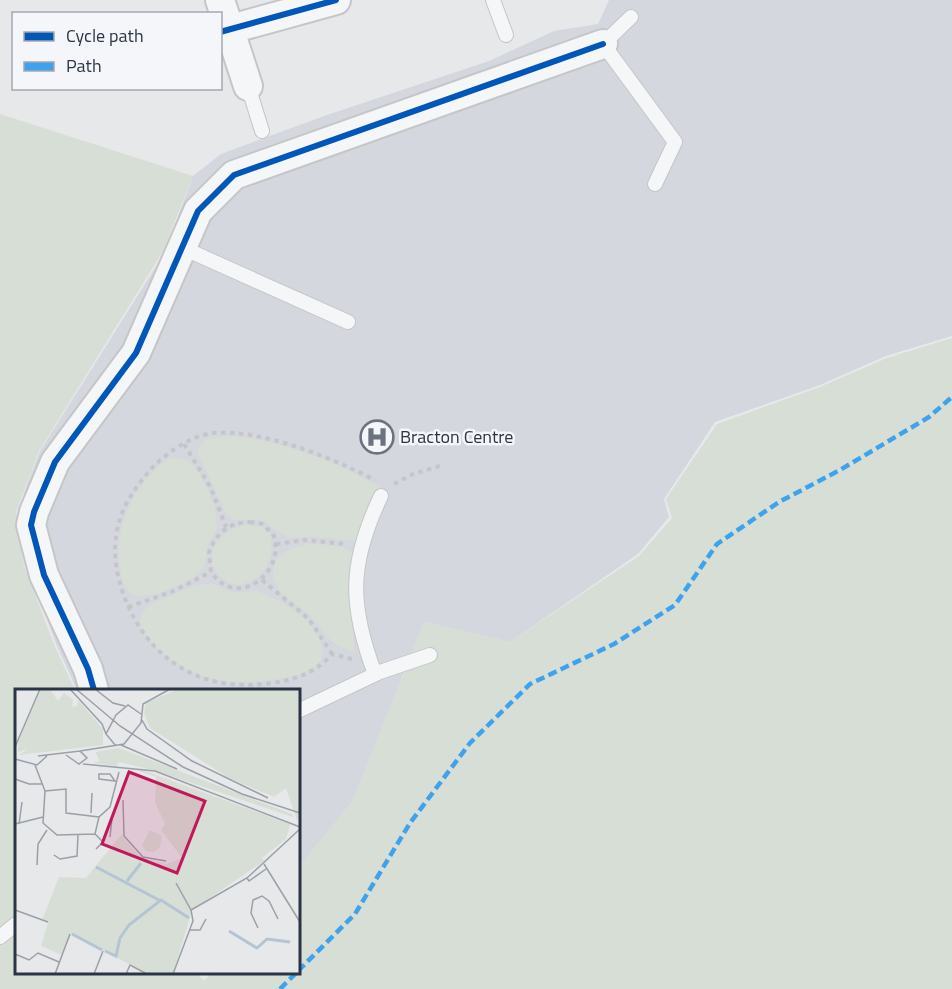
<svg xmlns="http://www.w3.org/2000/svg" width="952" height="989" font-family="'Titillium Web',sans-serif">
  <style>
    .built { fill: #d4d7dd }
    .green { fill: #d6ded6 }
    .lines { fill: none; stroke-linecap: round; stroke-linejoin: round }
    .lane-casing { stroke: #c4c6c8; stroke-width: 16 }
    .street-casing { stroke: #c4c6c8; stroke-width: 32 }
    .path { stroke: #c5c6ca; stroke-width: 4; stroke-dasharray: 4.5 4.5; stroke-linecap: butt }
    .lane { stroke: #f5f6f7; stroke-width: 14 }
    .street { stroke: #f5f6f7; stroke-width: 28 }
    .quiet { stroke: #3ea3ec; stroke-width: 4.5; stroke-dasharray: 9 4.5; stroke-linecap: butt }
    .cycleway-casing { stroke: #f4f6f9; stroke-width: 10 }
    .cycleway { stroke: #0057b8; stroke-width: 6 }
    .labels { text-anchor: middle; stroke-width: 5; stroke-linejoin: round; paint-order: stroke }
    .poi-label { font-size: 18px; fill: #2b3445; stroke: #f4f6f9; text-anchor: start }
    .inset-river { fill: none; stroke: #b4c4d5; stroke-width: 3 }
    .inset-road { fill: none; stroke: #9ba0a8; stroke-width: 1.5 }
    .view { fill: #c2185b; fill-opacity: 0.15; stroke: #c2185b; stroke-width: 3 }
    .inset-edge { fill: none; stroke: #2b3445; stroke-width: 3 }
  </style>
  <rect width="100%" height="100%" fill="#e6e8ea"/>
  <!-- built -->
  <path class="built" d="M609 0H952V336L886 356 820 385 715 422 664 499 669 517 638 554 510 642 424 622 352 802 299 867 298 690H77L57 646 26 564 18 512 29 479 40 451 165 252 193 176 221 154 327 115 489 61 554 31 598 24Z"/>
  <!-- green -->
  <g class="green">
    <path d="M0 114 193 176 163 251 39 451 16 512 24 566 55 647 75 690H16V972H195L204 981 211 973 298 972 299 867 352 802 424 622 510 642 639 556 672 518 666 499 717 424 820 387 887 358 952 338V989H0Z"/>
    <path d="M227 436C275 438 340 462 380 488L355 541 316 537H287L261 520H236L227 516 197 451 206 439Z"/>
    <path d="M170 458 188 460 200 473 215 506 217 529 208 545 205 565 195 577 159 594 135 596C126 592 123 583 121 574 111 533 133 480 170 458Z"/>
    <path d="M247 525 262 527 270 534C277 559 262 584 235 585 196 571 210 530 247 525Z"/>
    <path d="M321 544 342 547 353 553 348 581 355 652C328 644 330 638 313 619 305 610 293 604 284 595 255 562 290 542 321 544Z"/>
    <path d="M213 584C221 586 227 592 235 592 243 593 250 590 259 592 284 600 335 631 319 664 307 674 288 678 272 680 249 683 226 684 203 676 173 666 104 618 165 598 182 592 195 582 213 584Z"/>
  </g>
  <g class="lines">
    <defs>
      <g id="lane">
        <path d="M493 0 506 35"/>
        <path d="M631 17 603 44 675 142 655 184"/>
        <path d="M248 86 262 131"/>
        <path d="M183 248 348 322"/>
        <path d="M375 674C349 605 349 563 381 496"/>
        <path d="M298 711 380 672 430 655"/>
        <path d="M0 937 16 924"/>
      </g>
      <g id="street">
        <path d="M220 0 248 86"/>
        <path d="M220 32 336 0"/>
        <path d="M94 690 88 669 44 575 31 525 34 512 55 462 136 353 198 211 234 175 603 44"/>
      </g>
    </defs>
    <!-- lane casing -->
    <use href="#lane" class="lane-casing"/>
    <!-- street casing -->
    <use href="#street" class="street-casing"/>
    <!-- path -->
    <g class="path">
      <path d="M184 444 211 488 226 527"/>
      <path d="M394 484 413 474 443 465"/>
      <path d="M250 522 263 524 274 536C285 574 237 610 211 572L209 552C217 532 228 523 250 522Z"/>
      <path d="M276 544 305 540 345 544"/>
      <path d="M262 580 309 619 332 654"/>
      <path d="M128 607 171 592 211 572"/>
      <path d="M352 659 332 654C312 678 279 684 249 685 188 686 143 650 123 593 115 570 112 546 119 522 125 501 138 484 152 468 168 452 191 435 214 433 263 429 332 458 375 480"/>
    </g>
    <!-- lane -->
    <use href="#lane" class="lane"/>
    <!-- street -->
    <use href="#street" class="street"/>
    <!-- quiet -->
    <g class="quiet">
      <path d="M298 971 355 914 410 823 470 743 530 684 614 644 675 605 717 544 779 502 840 470 929 417 952 397"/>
      <path d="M280 989 297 972"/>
    </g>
    <defs>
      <g id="cycleway">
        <path d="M220 32 336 0"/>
        <path d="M94 690 88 669 44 575 31 525 34 512 55 462 136 353 198 211 234 175 603 44"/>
      </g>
    </defs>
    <!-- cycleway casing -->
    <use href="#cycleway" class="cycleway-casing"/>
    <!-- cycleway -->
    <use href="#cycleway" class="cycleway"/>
  </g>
  <!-- icons -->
  <defs>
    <symbol id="hospital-ring" viewBox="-11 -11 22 22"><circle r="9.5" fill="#f4f6f9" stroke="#6c737f" stroke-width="1.5"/><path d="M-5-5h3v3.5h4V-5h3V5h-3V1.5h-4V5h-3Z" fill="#6c737f"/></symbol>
  </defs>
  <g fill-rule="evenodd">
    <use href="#hospital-ring" x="358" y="418" width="38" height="38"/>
  </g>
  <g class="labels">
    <!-- poi labels -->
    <g class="poi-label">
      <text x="400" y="443">Bracton Centre</text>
    </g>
  </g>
  <!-- overview -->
  <g transform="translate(15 689)">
    <rect width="285" height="285" fill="#e6e8ea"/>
    <path d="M26 0H35L43 12 49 4 58 11 57 18 62 17 63 11 88 40V56L4 66 13 60 3 63V53ZM163 0H285V131H282L271 99 259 108 214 89 135 39 129 24 131 14ZM104 59 277 125 278 128 138 81 104 73 101 77 78 74 85 72 80 63ZM121 81 130 82 275 135 271 150 247 169 249 172 177 221 158 285H133L56 245 47 266 26 257 33 234 27 231 44 188 71 189 106 146 126 169 152 175 167 169 146 141 150 135 140 113 141 88ZM135 141 147 147 145 158 139 163 131 162 127 156Z" fill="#d6ded6"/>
    <path class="inset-river" d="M81 178 144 211M112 192 126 174M214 242 242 259 252 250 275 253M57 245 87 261M90 262 101 267 105 249 114 236 146 211 174 229"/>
    <path class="inset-road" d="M55 0 87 35 91 45M61 0 105 37 168 78 227 105 285 124M80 0 98 14 110 17M127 31 132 40 177 72 253 109M106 56 162 80M101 57 91 45 101 26 113 16 126 25M0 58 25 0M65 62 109 55 126 34 128 15 155 0M23 67 65 62 72 69 64 75 51 66M0 70 22 76 32 67M68 75 140 82 285 138M20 76 30 102 28 134 42 146 80 145 84 128 95 118 104 83M84 85H95L100 92 84 90ZM0 90 14 95H28M30 102 51 100V124L84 128M108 111 109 147 128 168 151 172M76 124 77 104M0 135 28 128M4 135 7 113M80 145 88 153 81 160M95 148 97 129M39 166 45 170 62 167 63 146M249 175 285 233M22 176 23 155 32 141M232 189 234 192 251 180M161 194 176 221M0 221 33 233M243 239 236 224 238 211 247 207 254 212 263 230M175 241H185L191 230M0 265 14 271 23 264 44 273M40 285 55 245M79 285 88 262M111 285 115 276 132 285M158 285 178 232 176 221 232 189 285 140"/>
    <path class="view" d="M114 83 190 112 162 184 87 155Z"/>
    <rect width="285" height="285" class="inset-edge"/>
  </g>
  <!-- legend -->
  <rect x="12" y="12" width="210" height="78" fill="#f4f6f9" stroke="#a4a8b1" stroke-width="1.5"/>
  <rect x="24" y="32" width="30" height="9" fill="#0057b8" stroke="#a4a8b1" stroke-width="1.5"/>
  <text x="66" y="42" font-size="18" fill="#2b3445">Cycle path</text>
  <rect x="24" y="62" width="30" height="9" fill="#3ea3ec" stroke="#a4a8b1" stroke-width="1.5"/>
  <text x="66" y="72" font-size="18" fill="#2b3445">Path</text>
</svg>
